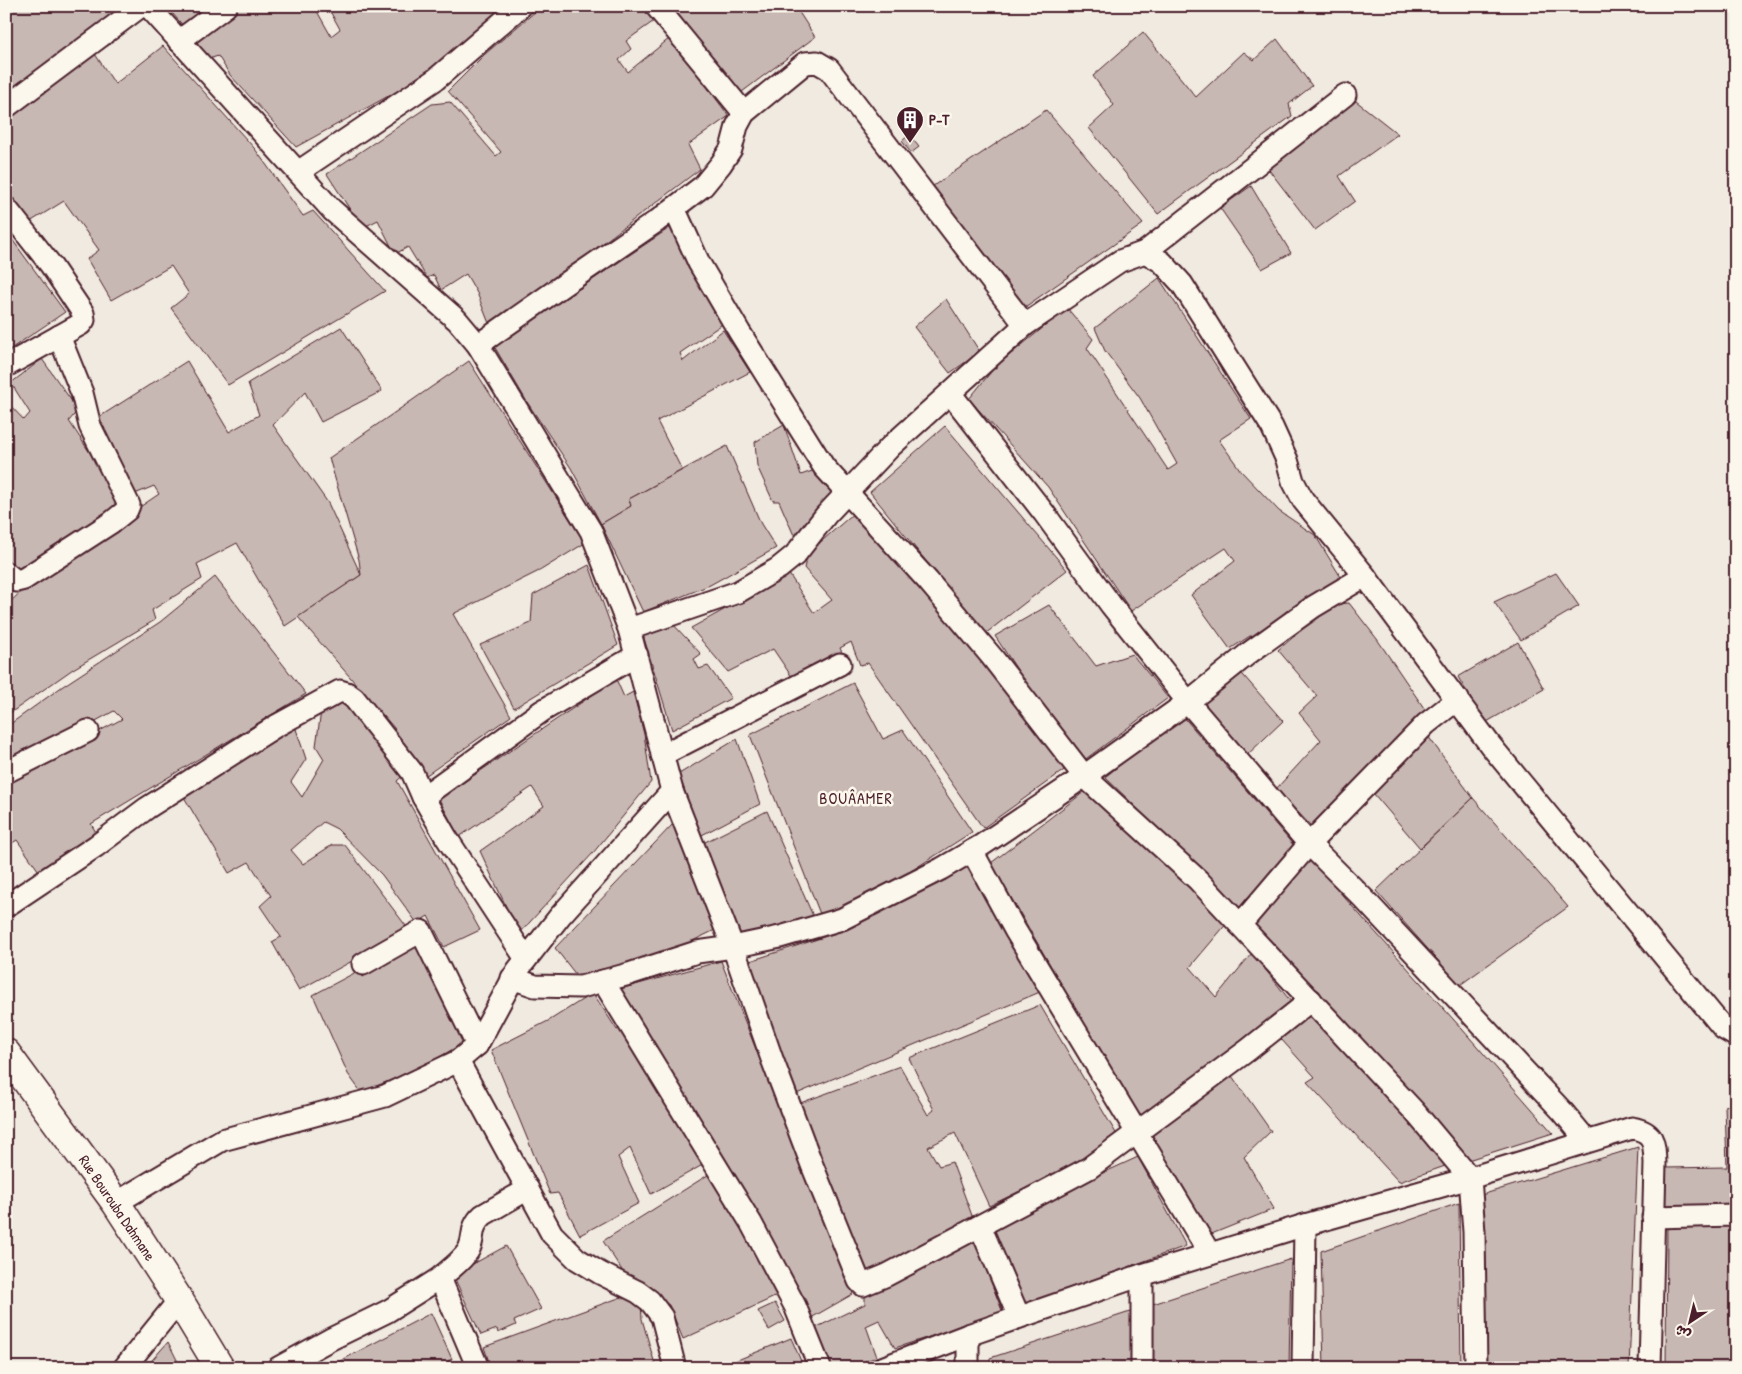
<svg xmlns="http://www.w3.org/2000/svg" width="1742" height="1374" font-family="'Patrick Hand','Playpen Sans Arabic',sans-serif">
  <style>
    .building { fill: #c8b8b3; stroke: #4a1f2b }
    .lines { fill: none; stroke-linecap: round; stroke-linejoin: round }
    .street-casing { stroke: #4a1f2b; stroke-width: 25 }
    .secondary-casing { stroke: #4a1f2b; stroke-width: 31 }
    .street { stroke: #fbf7ec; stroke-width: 21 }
    .secondary { stroke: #fbf7ec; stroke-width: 28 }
    .labels { text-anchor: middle; stroke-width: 5; stroke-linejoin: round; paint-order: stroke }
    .poi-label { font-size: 15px; font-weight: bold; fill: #4a1f2b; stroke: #fbf7ec; text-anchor: start }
    .street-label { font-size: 15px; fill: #4a1f2b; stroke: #fbf7ec }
    .neighbourhood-label { font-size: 16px; letter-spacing: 1px; fill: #4a1f2b; stroke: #fbf7ec }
  </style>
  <rect width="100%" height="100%" fill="#f0eae0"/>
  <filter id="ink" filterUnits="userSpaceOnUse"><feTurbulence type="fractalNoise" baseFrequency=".02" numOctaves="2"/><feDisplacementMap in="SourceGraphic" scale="10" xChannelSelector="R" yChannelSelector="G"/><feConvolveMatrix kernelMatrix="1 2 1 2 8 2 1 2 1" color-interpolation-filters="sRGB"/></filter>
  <g filter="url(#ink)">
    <!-- building -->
    <g class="building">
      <path d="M6 6H114L120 13 6 97Z"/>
      <path d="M166 6H216L186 29Z"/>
      <path d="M237 6H314L331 36 340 29 327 6H504L449 57 421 78 296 147 230 75 218 56 209 59 192 38Z"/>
      <path d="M542 6H643L654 21 626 41 631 49 619 60 628 72 670 38 729 116 688 145 700 169 582 259 490 326 477 293 466 274 441 290 434 275 427 278 408 247 395 254 378 220 362 228 327 174 432 104 450 102 496 156 501 152 448 91 485 54Z"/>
      <path d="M665 6H795L815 37 738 95Z"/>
      <path d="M1143 32 1196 97 1244 52 1254 60 1277 39 1312 86 1289 104 1292 116 1158 214 1089 128 1114 105 1093 76Z"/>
      <path d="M163 46 255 149 303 216 313 211 385 291 228 385 171 308 189 294 171 266 111 300 87 259 99 250 64 201 25 225 6 196V118L95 54 115 84Z"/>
      <path d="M1356 101 1398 134 1339 176 1355 201 1315 230 1266 166Z"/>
      <path d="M1046 110 1143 224 1025 307 933 186Z"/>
      <path d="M909 135 919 147 911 153 902 141Z"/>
      <path d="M1251 186 1291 253 1262 269 1220 208Z"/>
      <path d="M674 225 724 323 680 353 683 361 723 330 750 372 657 421 682 470 629 499 631 506 601 524 571 468 527 402 494 346Z"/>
      <path d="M6 231 65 312 6 352Z"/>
      <path d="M1159 278 1251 419 1219 440 1241 471 1279 511 1315 535 1342 579 1289 609 1258 637 1250 636 1230 649 1191 595 1235 561 1226 548 1131 611 1048 487 969 399 995 367 1067 308 1093 339 1087 348 1168 470 1177 464 1140 398 1105 351 1095 328Z"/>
      <path d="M946 299 980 352 950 373 914 327Z"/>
      <path d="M341 327 382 391 321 422 305 392 273 425 328 503 361 575 285 626 237 543 197 564 202 579 152 610 155 620 73 669 6 716V606L35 578 159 494 154 486 130 496 96 419 187 361 229 432 259 415 248 383Z"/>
      <path d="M42 359 78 410 69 421 123 503 16 578 6 568V401L24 420 30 413 11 383Z"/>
      <path d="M469 361 585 543 541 570 453 614 511 716 425 776 389 736 395 729 298 617 361 575 359 560 329 458Z"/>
      <path d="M784 425 801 475 815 470 836 495 796 540 779 501H773L757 466 755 442Z"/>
      <path d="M945 426 1067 570 985 634 870 492Z"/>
      <path d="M727 446 761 524 776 548 710 585 643 612 601 524 631 506 629 499Z"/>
      <path d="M855 512 958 625 1067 768 983 828 868 663 860 665 851 642 840 648 844 657 796 683 773 649 728 672 691 628 789 574 814 613 832 600 804 568 808 553Z"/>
      <path d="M589 565 618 645 514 708 480 645 531 623 533 595Z"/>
      <path d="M1556 573 1579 606 1521 640 1494 602Z"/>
      <path d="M215 577 306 694 91 824 99 837 43 877 17 840 6 847V781L122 719 114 711 6 770V727L63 686 160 622Z"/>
      <path d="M1349 603 1377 639 1426 711 1357 779 1312 827 1276 789 1321 740 1299 713 1317 696 1278 650 1332 604Z"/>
      <path d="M1049 605 1096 666 1132 654 1168 698 1079 764 995 636Z"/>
      <path d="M672 623 701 654 694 659 699 669 708 666 731 698 672 730 643 635Z"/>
      <path d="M1518 642 1544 689 1485 723 1458 677Z"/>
      <path d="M1237 668 1283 721 1246 756 1199 698Z"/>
      <path d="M616 679 624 697 633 692 644 734 651 782 593 853 519 934 480 851 544 806 532 787 459 837 439 799Z"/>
      <path d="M853 683 883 739 903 730 972 832 872 896 822 919 750 735Z"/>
      <path d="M340 698 407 772 397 781 480 930 444 947 428 916 417 923 382 875 337 829 323 822 291 850 303 864 332 845H345L409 930 299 990 272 942 281 937 260 906 271 896 249 862 229 873 181 792 295 726 306 759 291 782 302 797 324 759 316 746 321 711Z"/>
      <path d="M1182 715 1295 847 1240 908 1105 777Z"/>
      <path d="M1428 736 1473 798 1420 848 1373 793Z"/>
      <path d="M737 739 760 804 700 836 679 774Z"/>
      <path d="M1088 789 1228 922 1190 967 1216 997 1252 953 1292 1003 1139 1118 991 863Z"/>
      <path d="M1473 798 1568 907 1460 985 1376 891Z"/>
      <path d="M767 811 813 916 740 939 729 906 721 910 699 845Z"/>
      <path d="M673 824 717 929 670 952 580 980 555 948Z"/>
      <path d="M1310 859 1462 1029 1553 1133 1468 1160 1356 1039 1254 923Z"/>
      <path d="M971 865 1040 992 794 1095 744 963 845 930Z"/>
      <path d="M416 945 470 1039 419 1069 361 1092 348 1074 313 995 358 971 363 977Z"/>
      <path d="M721 961 853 1294 811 1318 617 990Z"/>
      <path d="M593 993 617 1030 623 1027 706 1163 651 1194 630 1148 618 1157 639 1203 580 1235 558 1193 550 1194 491 1050 550 1020Z"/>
      <path d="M1040 1005 1120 1140 1068 1168 989 1206 955 1133 928 1147 939 1166 952 1162 974 1221 869 1279 795 1105 900 1066 928 1115 934 1110 909 1058Z"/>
      <path d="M1314 1012 1448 1165 1399 1182 1307 1082 1315 1077 1281 1039Z"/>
      <path d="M1232 1076 1271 1131 1244 1157 1274 1209 1209 1235 1149 1136Z"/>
      <path d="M1736 1104V1209L1663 1211 1664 1168 1727 1167 1725 1106Z"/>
      <path d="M1638 1147 1629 1368H1485L1478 1196Z"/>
      <path d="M1138 1157 1186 1246 1023 1305 987 1226Z"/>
      <path d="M711 1173 779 1295 683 1339 669 1305 627 1278 603 1241Z"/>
      <path d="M1459 1203 1461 1368H1324L1321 1251Z"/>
      <path d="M1667 1221 1736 1222V1368H1666Z"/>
      <path d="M974 1238 1003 1313 895 1348 879 1320 866 1326 877 1357 845 1368H830L811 1330 865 1304V1292Z"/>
      <path d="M506 1246 541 1309 514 1321 516 1325 498 1333 497 1329 481 1335 453 1275Z"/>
      <path d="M1291 1259 1289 1368H1152L1153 1304Z"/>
      <path d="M627 1295 641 1303 642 1319 656 1368H491L484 1347Z"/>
      <path d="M775 1303 785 1321 769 1330 758 1311Z"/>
      <path d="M1133 1311 1132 1368H990V1358Z"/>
      <path d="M431 1313 452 1359 448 1361 451 1368H327Z"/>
      <path d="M791 1338 804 1368H718Z"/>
      <path d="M168 1342 181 1368H145Z"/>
    </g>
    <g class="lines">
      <defs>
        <g id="street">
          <path d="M656 6 744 113"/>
          <path d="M179 41 226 6"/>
          <path d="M6 107 141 6"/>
          <path d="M298 172 436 79 521 6"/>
          <path d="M6 208 50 264 83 313 84 320 81 324 6 366"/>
          <path d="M674 208 699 263 740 333 824 467 928 581 992 657 1084 776 1198 880 1414 1111 1470 1178 1474 1232 1476 1368"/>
          <path d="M1145 252 1345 95"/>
          <path d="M478 345 565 284 657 221 703 186 721 164 731 149 737 126 744 113 805 63 817 62 829 69 1025 325"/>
          <path d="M950 393 1044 513 1111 605 1188 702 1309 844 1364 899 1563 1112 1587 1141"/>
          <path d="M6 573 16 581 24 579 112 522 127 510 129 505 90 426 82 393 59 336"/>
          <path d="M629 629 738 592 779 568 795 555 826 515 890 447 1025 325 1120 261 1145 252 1162 262 1182 284 1272 427 1287 460 1293 481 1303 500 1365 576 1491 746 1724 1029 1736 1036"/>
          <path d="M662 755 840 664"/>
          <path d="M6 772 88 731"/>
          <path d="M672 791 733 947 772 1059 812 1165 859 1281 863 1285 887 1275 1089 1168 1248 1050 1311 1000"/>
          <path d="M423 797 542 711 637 655"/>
          <path d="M972 851 1015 930 1210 1254"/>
          <path d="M6 906 96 846 147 808 276 726 340 691 347 693 354 698 412 772 423 797 446 837 526 959"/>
          <path d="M1240 925 1309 844 1426 724 1458 699"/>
          <path d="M363 964 421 931 477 1045"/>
          <path d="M512 978 535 986 581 987 629 974 697 952 733 947 780 937 842 919 941 869 982 845 1073 784 1188 702 1249 653 1313 607 1365 576"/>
          <path d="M603 981 751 1223 795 1306 820 1368"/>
          <path d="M458 1061 552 1234 577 1259 600 1273 638 1292 650 1301 662 1317 675 1368"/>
          <path d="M116 1203 222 1140 385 1096 458 1061 477 1045 517 971 560 916 672 791 629 629 591 531 478 345 457 320 332 210 148 6"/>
          <path d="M1653 1217 1736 1215"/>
          <path d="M980 1226 1019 1317"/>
          <path d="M1142 1275V1368"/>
          <path d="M440 1278C449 1270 462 1261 468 1251 476 1238 468 1229 483 1215L528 1189"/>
          <path d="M968 1335V1368"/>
          <path d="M124 1368 179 1300"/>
          <path d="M278 1368 331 1339 388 1311 440 1278 478 1368"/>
          <path d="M882 1368 968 1335 1142 1275 1305 1225 1470 1178 1632 1128C1655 1132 1654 1143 1655 1163L1650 1368"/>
          <path d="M1303 1368 1305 1225"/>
        </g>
        <path id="secondary" d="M6 1053 116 1203 179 1300 220 1368"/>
      </defs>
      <!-- street casing -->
      <use href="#street" class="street-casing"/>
      <!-- secondary casing -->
      <use href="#secondary" class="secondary-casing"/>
      <!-- street -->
      <use href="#street" class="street"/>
      <!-- secondary -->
      <use href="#secondary" class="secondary"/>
    </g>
  </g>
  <!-- icons -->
  <defs>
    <symbol id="building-pin" viewBox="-11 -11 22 30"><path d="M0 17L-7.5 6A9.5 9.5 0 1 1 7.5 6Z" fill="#4a1f2b" stroke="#fbf7ec"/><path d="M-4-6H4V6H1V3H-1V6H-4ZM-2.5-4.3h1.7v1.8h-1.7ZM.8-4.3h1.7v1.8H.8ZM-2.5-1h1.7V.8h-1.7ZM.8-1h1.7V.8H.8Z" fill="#fff"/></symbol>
  </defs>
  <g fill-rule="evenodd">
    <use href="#building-pin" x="894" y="104" width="32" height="43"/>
  </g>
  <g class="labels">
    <!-- poi labels -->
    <g class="poi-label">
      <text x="929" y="125">P-T</text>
    </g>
    <!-- street labels -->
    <g class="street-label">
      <text transform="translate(117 1208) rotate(56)" y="5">Rue Bourouba Dahmane</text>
    </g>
    <!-- neighbourhood labels -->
    <g class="neighbourhood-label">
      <text x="856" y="804">BOUÂAMER</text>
    </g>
  </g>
  <!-- margin -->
  <rect width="1742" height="1374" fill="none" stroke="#fbf7ec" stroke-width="25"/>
  <rect x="12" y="12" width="1717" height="1349" fill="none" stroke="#4a1f2b" stroke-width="2" filter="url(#ink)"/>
  <!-- north arrow -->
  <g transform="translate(1690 1322) rotate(215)" stroke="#fbf7ec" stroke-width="4" paint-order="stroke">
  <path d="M0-4L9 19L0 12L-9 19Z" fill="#4a1f2b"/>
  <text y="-8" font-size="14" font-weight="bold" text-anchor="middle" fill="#4a1f2b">ش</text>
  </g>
</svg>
